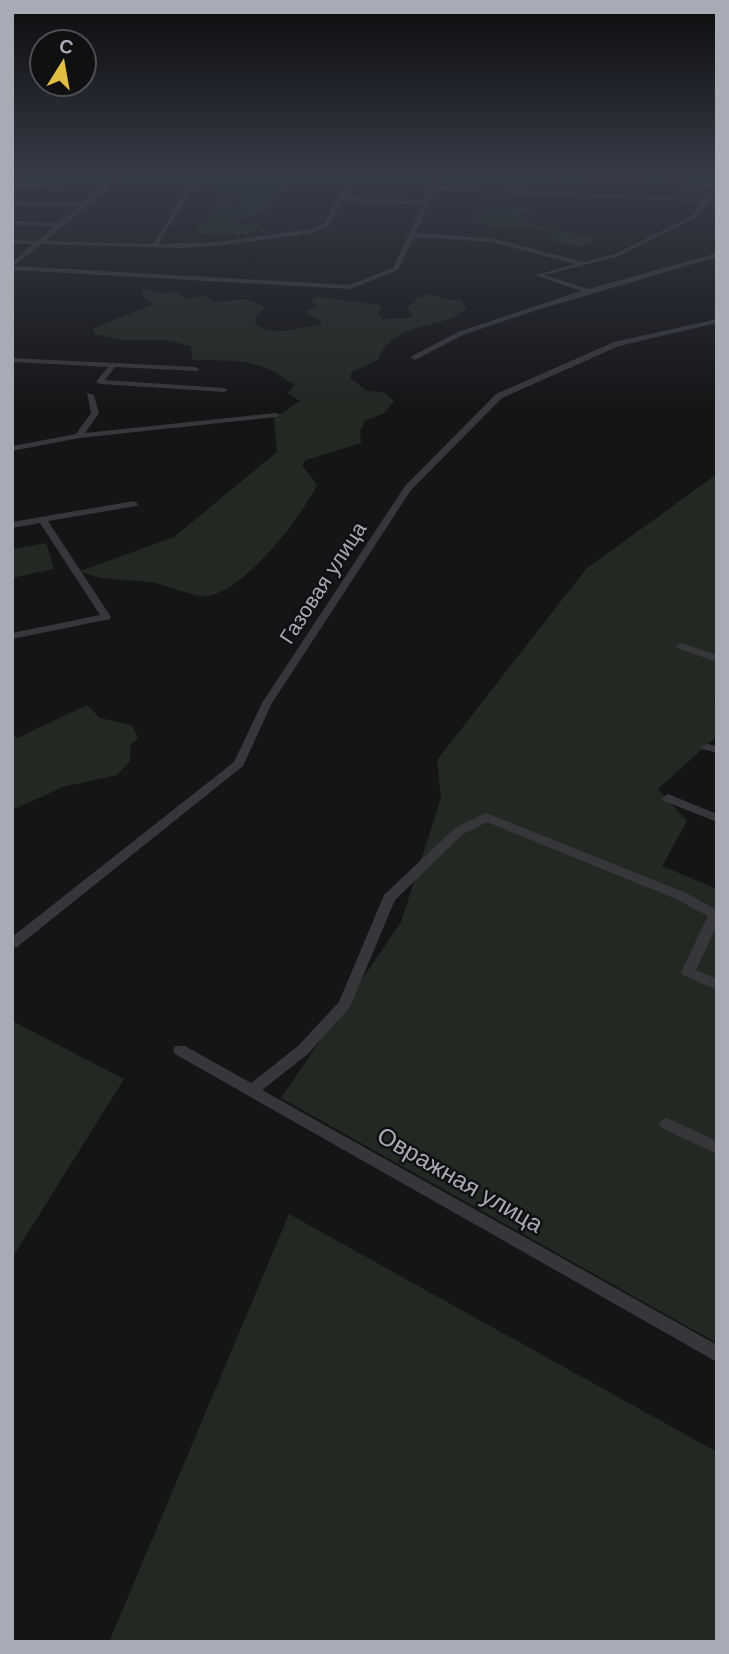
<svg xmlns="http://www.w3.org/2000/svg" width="729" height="1654" font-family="Helvetica,sans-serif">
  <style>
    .green { fill: #222923 }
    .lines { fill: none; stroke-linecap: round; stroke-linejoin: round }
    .minor { fill: #37373b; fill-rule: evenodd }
    .labels { text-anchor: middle; stroke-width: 5; stroke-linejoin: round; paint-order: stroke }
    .street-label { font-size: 21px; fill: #a8abb6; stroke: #101012 }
    .near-street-label { font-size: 24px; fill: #a8abb6; stroke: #101012 }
  </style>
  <rect width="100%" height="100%" fill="#151517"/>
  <!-- green -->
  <g class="green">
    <path d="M260 177 254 185 285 186 266 211H256L254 218H236L235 224 261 223 254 234 212 235 195 232 214 211 216 203H237L241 196 217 194 219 178Z"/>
    <path d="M520 205 542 207 518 212 520 218 534 225 597 239 582 247 549 240 554 234 552 232C531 228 484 229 470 220L475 215 468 212H483L486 206Z"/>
    <path d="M147 289 166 294 171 290 187 299 204 296 214 302 247 299 265 307 255 318 256 324C274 338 299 327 321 325V322L305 312 316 306 310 299 318 297 379 305 381 308 378 314 383 319 413 317 407 306 416 301 415 298 432 294 447 300H461L467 308C440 332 393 320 378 360L352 372 350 378 367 391 384 392 394 401 384 413 365 421 360 431 361 443 306 460 302 465 317 485C302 516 239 600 201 596 184 594 167 584 149 582 128 579 99 581 80 571L174 537 277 452 274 418 300 401 287 393 295 385C285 381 280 374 271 370 247 358 219 361 192 360L191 346 165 340H123L94 334V328L154 304 143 296 141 290Z"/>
    <path d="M717 474V698L714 702 717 703V736L658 789 687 821 662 866 717 889V1343L281 1098 401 922 441 798 437 760 586 569Z"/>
    <path d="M46 543 54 569 12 578V549Z"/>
    <path d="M87 705 100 718 132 725 138 738 130 746V761L117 775 63 787 12 810V735L17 738Z"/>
    <path d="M12 1021 124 1079 12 1258Z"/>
    <path d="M289 1214 717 1452V1642H109Z"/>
  </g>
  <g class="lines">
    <!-- minor -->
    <g class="minor">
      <path d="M116 177H122L45 241 153 244 194 177H200L158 244 217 242 312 229 324 224 349 180 346 177H352L355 180 345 197 425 200 430 189 428 188 435 177H441L436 187 705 199 717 187V193L695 218 619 256 545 275 588 289 717 253V257L537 310 463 335 415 360 411 358 412 356 458 332 581 291 535 275 576 264 490 242 414 237 398 270 350 289 12 270V262L33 244H12V240L38 241 55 226 12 225V221L59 223 80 207 12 205V201L84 203 99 190 12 187V183L103 187ZM435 190 702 202 691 216 615 254 584 262 490 238 415 233ZM343 201 423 204 393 268 349 285 14 266 41 244 181 248 217 246 313 233 328 226Z"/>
      <path d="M132 177H178L175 179Z"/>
      <path d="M546 177 717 183V187L549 179Z"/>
      <path d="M717 319V323L619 346 502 398 411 490 272 703 243 766 17 947 12 948V937L234 762 262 703 405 486 496 394 614 342Z"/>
      <path d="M12 358 195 367 199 369 198 371 115 367 105 380 224 388 228 390 224 392 100 384 96 382 108 367 12 362Z"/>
      <path d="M87 393 94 395 99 413 85 433 276 413 280 415 276 417 79 438 12 451V446L76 434 91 413Z"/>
      <path d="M134 501 138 504 137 506 48 521 111 617 110 619 12 639V633L100 615 40 523 12 528V522Z"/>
      <path d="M681 643 717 655V662L677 648 676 646Z"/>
      <path d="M707 744 717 746V753L703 749 701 747Z"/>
      <path d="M668 794 717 814V822L664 801 662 798Z"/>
      <path d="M486 813 686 893 717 910V925L696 970 717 979V990L683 975 681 972 708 916 676 899 487 822 463 834 395 900 350 1007 308 1054 262 1090 717 1345V1362L175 1054 173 1050 175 1046H185L251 1083 298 1046 339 1002 384 895 455 828Z"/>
      <path d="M667 1118 717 1141V1154L662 1128 659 1124 662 1120Z"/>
    </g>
  </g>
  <!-- sky -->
  <linearGradient id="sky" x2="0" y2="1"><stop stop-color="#0c0c0d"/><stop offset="0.43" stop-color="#353b47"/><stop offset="1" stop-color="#353b47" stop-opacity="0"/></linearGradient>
  <rect width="729" height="409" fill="url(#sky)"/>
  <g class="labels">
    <!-- street labels -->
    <g class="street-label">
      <text transform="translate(323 583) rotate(-57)" y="7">Газовая улица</text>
    </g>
    <!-- near-street labels -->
    <g class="near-street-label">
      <text transform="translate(460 1180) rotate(30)" y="8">Овражная улица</text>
    </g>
  </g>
  <!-- border -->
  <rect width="729" height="1654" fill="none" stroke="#a8abb6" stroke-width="28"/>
  <!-- north arrow -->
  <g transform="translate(63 63) rotate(11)"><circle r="33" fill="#101012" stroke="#4d4e54" stroke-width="2"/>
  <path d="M0-5L12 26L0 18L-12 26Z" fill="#e1bd43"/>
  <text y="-10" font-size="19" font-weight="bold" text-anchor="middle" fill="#a8abb6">С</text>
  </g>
</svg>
